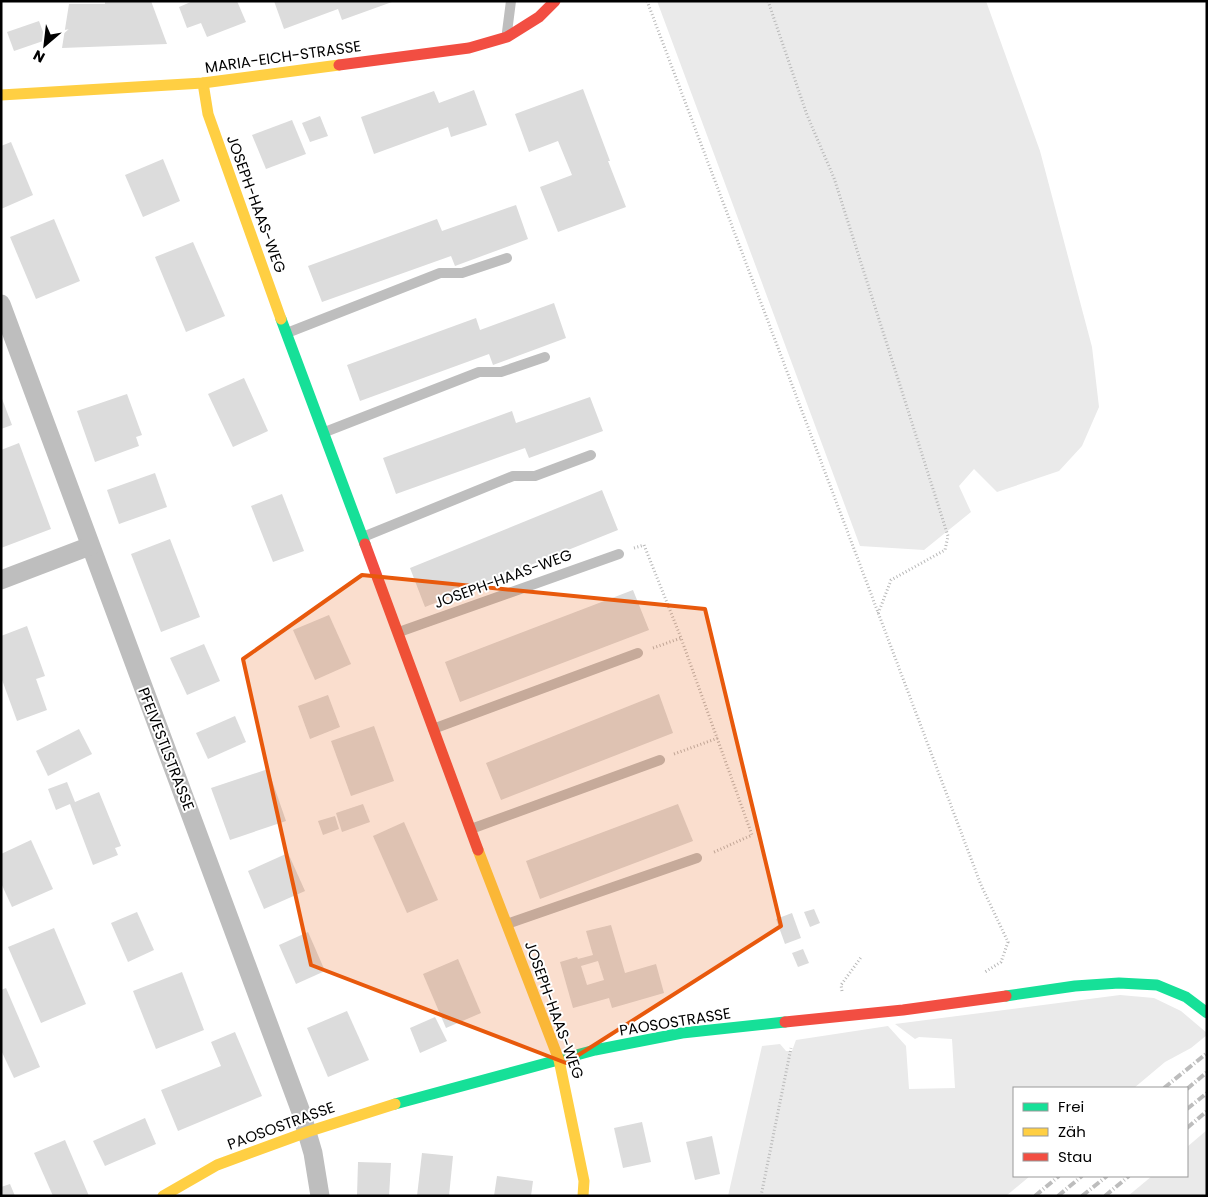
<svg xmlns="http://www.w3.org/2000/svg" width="1208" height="1197" font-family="Poppins,sans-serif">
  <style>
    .green { fill: #eaeaea }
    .building { fill: #dcdcdc; fill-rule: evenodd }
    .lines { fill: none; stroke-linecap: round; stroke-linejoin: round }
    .path { stroke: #b8b8b8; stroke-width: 3; stroke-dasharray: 1 2.5; stroke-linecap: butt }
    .lane { stroke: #bebebe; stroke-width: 10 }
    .street { stroke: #bebebe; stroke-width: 19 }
    .fast { stroke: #16e098; stroke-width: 11 }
    .slow { stroke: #ffcf43; stroke-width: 11 }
    .jam { stroke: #f24e42; stroke-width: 11 }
    .rail { stroke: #bdbdbd; stroke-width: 4; stroke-dasharray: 8 2.5 1 2.5; stroke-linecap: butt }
    .marked { fill: #e8590c; fill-opacity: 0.2; stroke: #e8590c; stroke-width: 4; stroke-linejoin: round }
    .labels { text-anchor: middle; stroke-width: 4; stroke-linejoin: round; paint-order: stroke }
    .street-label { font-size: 15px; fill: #000; stroke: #fff }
  </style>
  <rect width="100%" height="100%" fill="#fff"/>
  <!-- green -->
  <g class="green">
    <path d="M657 1H986L1040 151 1092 347 1099 407 1082 446 1059 471 997 492 974 469 959 486 971 512 924 550 860 546Z"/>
    <path d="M1120 995 1154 998 1181 1011 1207 1033V1035L1191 1048 1165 1062 1134 1088H1014V1176H1030L1006 1196H728L762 1046 780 1044 786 1051H792L796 1040 888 1026 906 1046 909 1089 955 1088 952 1039 919 1037 915 1039 895 1024Z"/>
    <path d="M1207 1130V1196H1128L1152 1176H1187V1147Z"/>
  </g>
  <!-- building -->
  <g class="building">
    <path d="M105 1H151L167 44 62 48 69 4H105Z"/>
    <path d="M193 1H237L246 22 207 37 201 23 187 28 179 7Z"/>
    <path d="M274 1H392V2L342 20 338 9 284 29Z"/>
    <path d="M39 21 46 40 14 51 7 32Z"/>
    <path d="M583 89 610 161H608L626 207 558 232 540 187 572 175 558 141 529 152 515 114Z"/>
    <path d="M474 90 487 125 451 137 448 127 374 154 361 117 434 91 439 103Z"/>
    <path d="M320 116 328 136 310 142 302 123Z"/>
    <path d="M292 120 306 154 266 169 252 135Z"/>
    <path d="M11 142 33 195 1 209V146Z"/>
    <path d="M163 159 180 201 143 217 125 175Z"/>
    <path d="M516 205 528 239 455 266 451 256 322 302 308 266 437 219 442 231Z"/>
    <path d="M54 219 80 281 36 299 10 237Z"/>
    <path d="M193 242 225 316 186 332 155 257Z"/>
    <path d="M554 303 566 338 493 365 489 354 360 401 347 365 476 318 480 330Z"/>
    <path d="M244 378 268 431 233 447 208 394Z"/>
    <path d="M127 394 142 435 136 437 139 446 95 462 77 411Z"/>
    <path d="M1 396 12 425 1 429Z"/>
    <path d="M590 397 603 431 529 458 525 448 396 494 383 458 512 411 516 423Z"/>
    <path d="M19 443 51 529 1 548V450Z"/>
    <path d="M155 473 167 507 119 524 107 490Z"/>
    <path d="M602 490 618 530 425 607 410 568Z"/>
    <path d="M282 494 304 551 273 562 251 506Z"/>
    <path d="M170 539 200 617 161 632 131 554Z"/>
    <path d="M633 590 649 630 460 702 445 662Z"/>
    <path d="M329 615 351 664 315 680 293 630Z"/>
    <path d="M27 626 45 676 36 679 47 710 17 721 1 677V636Z"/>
    <path d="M204 644 220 681 187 695 170 658Z"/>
    <path d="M659 694 673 733 501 800 486 763Z"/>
    <path d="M328 695 340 727 310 739 298 706Z"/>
    <path d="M235 716 246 742 208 759 196 733Z"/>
    <path d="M374 726 394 781 351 796 331 741Z"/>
    <path d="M79 729 92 754 48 776 36 751Z"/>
    <path d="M268 769 286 821 230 840 211 788Z"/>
    <path d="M67 782 75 802 99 792 121 846 115 848 118 855 93 865 70 804 56 810 48 789Z"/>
    <path d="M363 804 370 822 342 832 336 813Z"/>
    <path d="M678 804 693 841 540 899 526 861Z"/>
    <path d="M335 816 339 829 323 835 318 821Z"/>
    <path d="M404 822 438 900 407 913 373 836Z"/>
    <path d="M31 840 53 889 12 907 1 883V854Z"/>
    <path d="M288 853 305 891 264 909 248 871Z"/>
    <path d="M814 909 820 923 810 927 804 912Z"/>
    <path d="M137 912 154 950 128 962 111 923Z"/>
    <path d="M792 913 801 938 785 944 776 919Z"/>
    <path d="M611 925 625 973 656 964 664 993 612 1008 609 998 573 1008 560 962 577 957 578 959 593 955 586 931ZM598 961 604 980 587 985 581 966Z"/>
    <path d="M54 928 86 1004 41 1023 8 947Z"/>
    <path d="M308 932 325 971 296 984 279 945Z"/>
    <path d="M803 949 809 963 798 967 792 953Z"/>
    <path d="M458 959 481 1013 446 1028 423 974Z"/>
    <path d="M182 972 204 1030 156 1049 133 991Z"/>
    <path d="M6 988 40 1067 14 1078 1 1050V990Z"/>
    <path d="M347 1011 369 1060 328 1077 307 1028Z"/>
    <path d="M435 1017 447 1041 420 1053 410 1028Z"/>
    <path d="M235 1032 262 1096 178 1131 161 1090 221 1066 211 1042Z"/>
    <path d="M145 1118 156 1144 105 1166 93 1141Z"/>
    <path d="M642 1122 651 1162 623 1168 614 1128Z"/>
    <path d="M712 1136 720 1174 695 1180 686 1142Z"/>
    <path d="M65 1140 89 1196H53L34 1153Z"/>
    <path d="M422 1153 453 1156 449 1196H417Z"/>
    <path d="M358 1162 391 1163 389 1196H357Z"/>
    <path d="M497 1176 533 1181 531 1196H494Z"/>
    <path d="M10 1184 15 1196H1V1187Z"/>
  </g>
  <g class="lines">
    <!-- path -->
    <g class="path">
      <path d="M647 1 981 885 1008 942 1001 962 985 972"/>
      <path d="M768 1 807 115 834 178 948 536 945 550 891 580 878 614"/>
      <path d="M634 548 644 545 681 638 752 835 712 853"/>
      <path d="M653 648 681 638"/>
      <path d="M674 754 718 738"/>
      <path d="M842 991 841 985 862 956"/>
      <path d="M761 1196 791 1048"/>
    </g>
    <!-- lane -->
    <g class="lane">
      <path d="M507 32 511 1"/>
      <path d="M287 333 440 273H462L507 258"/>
      <path d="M325 432 479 372H501L545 357"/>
      <path d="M363 537 513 476H535L591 455"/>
      <path d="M399 632 619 554"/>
      <path d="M433 729 638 653"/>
      <path d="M471 829 660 760"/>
      <path d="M507 924 697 858"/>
    </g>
    <!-- street -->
    <g class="street">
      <path d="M1 304 301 1112 313 1153 320 1196"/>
      <path d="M1 580 90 546"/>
    </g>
    <!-- fast -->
    <g class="fast">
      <path d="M281 319 365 544"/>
      <path d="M1006 996 1075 986 1119 983 1157 985 1186 997 1207 1013"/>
      <path d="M395 1104 595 1050 682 1033 785 1022"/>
    </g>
    <!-- slow -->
    <g class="slow">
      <path d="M203 83 208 114 281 319"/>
      <path d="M1 95 203 83 339 65"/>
      <path d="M478 850 559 1060 584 1181 583 1196"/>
      <path d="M163 1196 217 1165 307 1132 395 1104"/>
    </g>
    <!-- jam -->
    <g class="jam">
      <path d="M339 65 469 48 507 37 539 17 555 1"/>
      <path d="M365 544 478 850"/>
      <path d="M785 1022 903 1010 1006 996"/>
    </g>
    <!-- rail -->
    <g class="rail">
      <path d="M1164 1088 1207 1053"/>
      <path d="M1187 1089 1207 1072"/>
      <path d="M1187 1109 1207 1093"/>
      <path d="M1187 1128 1207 1111"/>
      <path d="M1035 1196 1059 1176"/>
      <path d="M1058 1196 1082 1176"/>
      <path d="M1082 1196 1107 1176"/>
      <path d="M1105 1196 1129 1176"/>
    </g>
  </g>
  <!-- marked area -->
  <path class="marked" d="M362 575 705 609 781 926 566 1063 311 965 243 659Z"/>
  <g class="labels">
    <!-- street labels -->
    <g class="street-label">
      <text transform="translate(283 57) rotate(-8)" y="5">MARIA-EICH-STRASSE</text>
      <text transform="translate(256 204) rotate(70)" y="5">JOSEPH-HAAS-WEG</text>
      <text transform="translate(503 579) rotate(-20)" y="5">JOSEPH-HAAS-WEG</text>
      <text transform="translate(166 749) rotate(69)" y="5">PFEIVESTLSTRASSE</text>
      <text transform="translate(554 1010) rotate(70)" y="5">JOSEPH-HAAS-WEG</text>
      <text transform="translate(675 1022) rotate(-9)" y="5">PAOSOSTRASSE</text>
      <text transform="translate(281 1126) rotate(-20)" y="5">PAOSOSTRASSE</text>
    </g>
  </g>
  <!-- border -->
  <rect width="1208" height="1197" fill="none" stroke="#000000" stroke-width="5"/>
  <!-- legend -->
  <rect x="1013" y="1087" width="175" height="90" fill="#ffffff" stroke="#999999"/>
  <rect x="1023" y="1103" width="25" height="8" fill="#16e098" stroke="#999999"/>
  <text x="1058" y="1112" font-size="15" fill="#000000">Frei</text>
  <rect x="1023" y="1128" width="25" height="8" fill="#ffcf43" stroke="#999999"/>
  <text x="1058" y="1137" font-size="15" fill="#000000">Zäh</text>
  <rect x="1023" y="1153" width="25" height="8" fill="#f24e42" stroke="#999999"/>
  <text x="1058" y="1162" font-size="15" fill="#000000">Stau</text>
  <!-- north arrow -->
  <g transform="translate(45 45) rotate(208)" stroke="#ffffff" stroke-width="4" paint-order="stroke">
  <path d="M0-4L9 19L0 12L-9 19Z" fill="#000000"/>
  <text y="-8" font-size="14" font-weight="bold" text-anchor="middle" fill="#000000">N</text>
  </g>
</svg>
